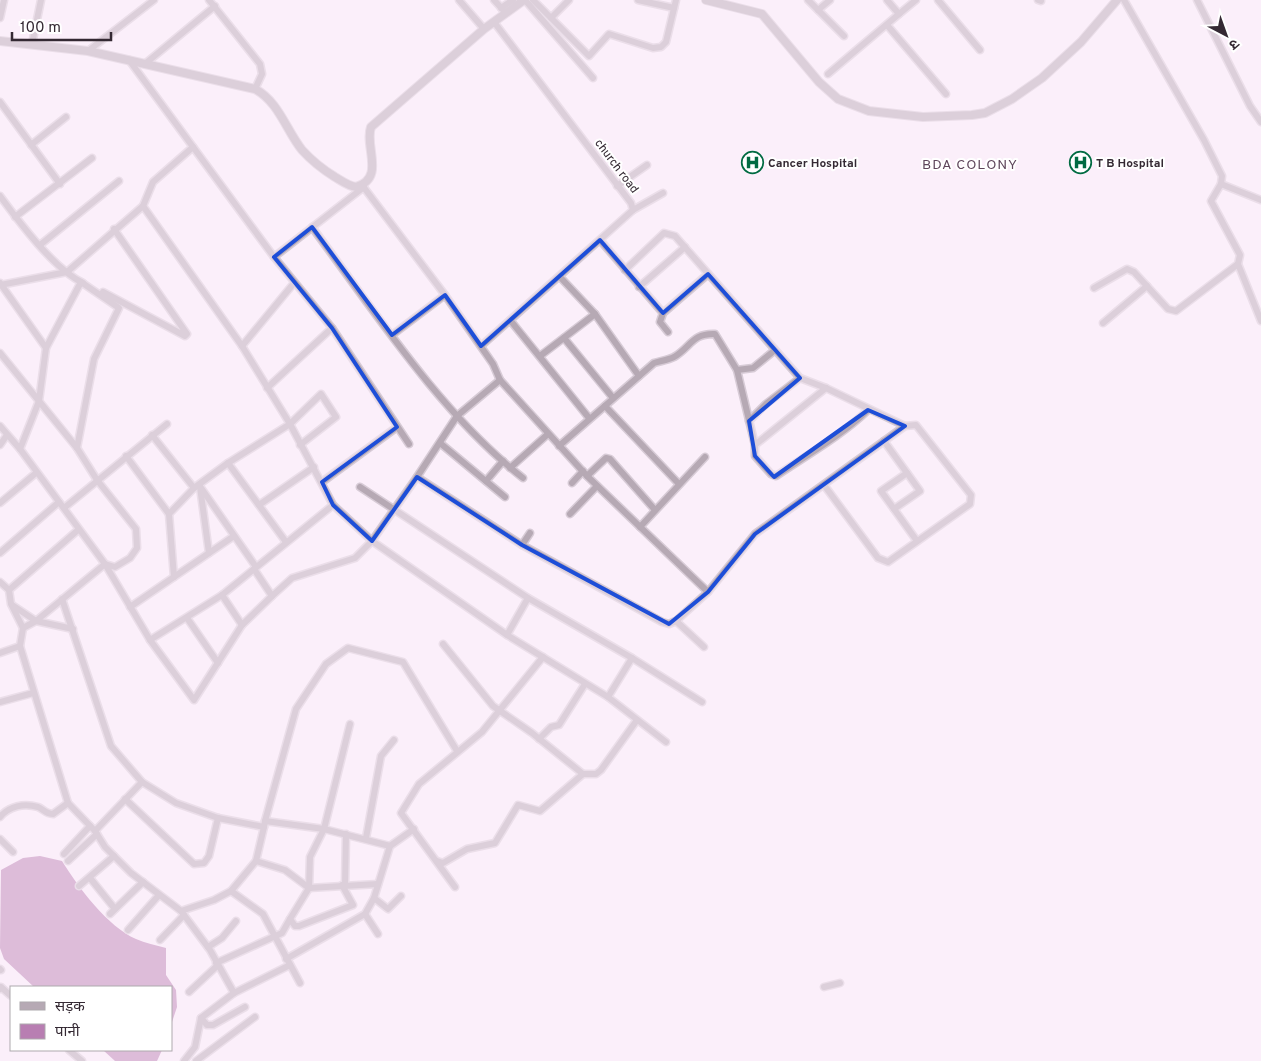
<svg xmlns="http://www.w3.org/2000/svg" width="1261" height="1061" font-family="Overpass,'Noto Sans Devanagari',sans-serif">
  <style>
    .water { fill: #b87eb2 }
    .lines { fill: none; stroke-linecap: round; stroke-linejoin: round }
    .minor-casing { stroke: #d7cbd6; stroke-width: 9 }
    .tertiary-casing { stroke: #d7cbd6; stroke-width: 10 }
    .minor { stroke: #b6a9b4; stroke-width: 6 }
    .tertiary { stroke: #b6a9b4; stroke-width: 8 }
    .marked { fill: none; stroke: #1d4ed8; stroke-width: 4; stroke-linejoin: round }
    .labels { text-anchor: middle; stroke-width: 4; stroke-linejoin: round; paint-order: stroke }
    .poi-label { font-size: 12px; font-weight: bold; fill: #342933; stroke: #fff; text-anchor: start }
    .street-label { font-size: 12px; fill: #342933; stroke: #fff }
    .neighbourhood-label { font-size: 14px; letter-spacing: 1px; fill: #5e455b; stroke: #fff }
  </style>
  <rect width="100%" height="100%" fill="#fbeffa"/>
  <!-- water -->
  <g class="water">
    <path d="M40 856 62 861C78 887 108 927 136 939 145 943 156 945 166 948V975L176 990 177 1007 171 1025V987H34L4 959 0 948 1 870 23 858Z"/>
    <path d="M103 1050H162L157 1061H115Z"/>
  </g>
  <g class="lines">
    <defs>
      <g id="minor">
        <path d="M209 0 260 64 262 74 255 89"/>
        <path d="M459 0 484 29"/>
        <path d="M494 0 506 13"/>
        <path d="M525 0 593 78"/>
        <path d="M533 0 589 56 609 34 653 48 661 47 666 42 676 0"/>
        <path d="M638 0 674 8"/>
        <path d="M808 0 844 36"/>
        <path d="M938 0 980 50"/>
        <path d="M1038 0 1041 1"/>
        <path d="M1197 0 1250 106 1261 122"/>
        <path d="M501 8 513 0"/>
        <path d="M818 10 830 0"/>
        <path d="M899 14 916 0"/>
        <path d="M0 18 4 0"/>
        <path d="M551 18 569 0"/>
        <path d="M887 25 946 94"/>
        <path d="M32 44 41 0"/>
        <path d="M88 51 154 0"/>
        <path d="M129 60 274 257 332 328 409 444"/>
        <path d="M146 63 215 6"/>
        <path d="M828 74 899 14 887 0"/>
        <path d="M0 102 60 184"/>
        <path d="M31 145 66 117"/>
        <path d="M1221 184 1261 200"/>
        <path d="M362 185 445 295 493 364 500 380 587 476 708 592"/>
        <path d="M617 186 647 165"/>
        <path d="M0 196C19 222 54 269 83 283"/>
        <path d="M143 206 153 182 193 147"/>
        <path d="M633 210 663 193"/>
        <path d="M15 217 92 158"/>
        <path d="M312 227C375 312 440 413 523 478"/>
        <path d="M600 240 663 313 660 322 668 332"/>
        <path d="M40 245 119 181"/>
        <path d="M274 257 364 187"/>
        <path d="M1238 264 1261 321"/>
        <path d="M625 270 664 233 675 236 800 378 826 388 905 426"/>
        <path d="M560 277 595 314 639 376"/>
        <path d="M0 283 46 348"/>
        <path d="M0 285 67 272 143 206 242 346 290 424 333 505 372 541 507 635 608 697 666 742"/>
        <path d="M639 287 685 247"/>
        <path d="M1094 288 1127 269 1134 272 1168 309 1176 311 1238 264 1240 255 1211 201 1221 184 1222 176 1204 140 1124 0"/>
        <path d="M103 292 185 336 187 334 114 229"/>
        <path d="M663 313 708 274"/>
        <path d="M510 320 589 418"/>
        <path d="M1103 323 1147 286"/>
        <path d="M392 335 445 295"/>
        <path d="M564 338 613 398"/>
        <path d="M242 346 294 283"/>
        <path d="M481 346 633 210 631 203 494 22"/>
        <path d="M0 353 77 448 97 480 136 529 137 548 130 558 115 567 105 564 36 621 23 628"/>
        <path d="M540 356 595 314"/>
        <path d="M737 370 753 368 775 350"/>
        <path d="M267 388 332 328"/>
        <path d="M605 406 678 483"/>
        <path d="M749 421 766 404 800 378"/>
        <path d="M0 426 20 449 105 564 150 640 194 700 242 625 272 596 292 578 355 558 372 541 417 477 457 416 500 380"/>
        <path d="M152 435 194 488"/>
        <path d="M884 441 920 491 894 509"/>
        <path d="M440 443 505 497"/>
        <path d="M0 445 7 435"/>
        <path d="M755 445 826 388"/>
        <path d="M559 446 654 363C660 361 668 360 674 357 691 347 692 333 715 334L737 370 755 445V456L771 474 776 476C807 455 841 436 868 410"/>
        <path d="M20 449 39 401 46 348 81 282 119 308 94 359 77 448"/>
        <path d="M126 456 169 514 174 577"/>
        <path d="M228 463 286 542"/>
        <path d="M510 468 548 434"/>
        <path d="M907 473 881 491 917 541"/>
        <path d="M587 476 606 458 610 459 655 510"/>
        <path d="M417 477 522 545 662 622 669 624 676 621 708 592 755 534 905 426 916 425 971 495 970 504 888 562 878 558 824 485"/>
        <path d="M486 481 503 461"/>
        <path d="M322 482 397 427"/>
        <path d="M572 483 583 471"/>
        <path d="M199 485 256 567"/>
        <path d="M200 487 209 553"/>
        <path d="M360 487 528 598 632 658 702 702"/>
        <path d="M0 503 36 473"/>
        <path d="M259 505 314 467"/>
        <path d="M64 508 167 424"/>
        <path d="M169 514 194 488 228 463 290 424 321 394 336 417 300 445"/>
        <path d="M570 514 597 486"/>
        <path d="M640 527 705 457"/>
        <path d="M522 545 530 533"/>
        <path d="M0 553 59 502"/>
        <path d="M254 569 272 596"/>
        <path d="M0 582 9 590 11 604 23 628 20 646 68 803 95 831 105 847 131 873 181 911 210 950 234 993"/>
        <path d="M9 590 78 530"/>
        <path d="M222 595 242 625"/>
        <path d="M62 599 111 746 142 782 176 803 218 818 264 827 265 821 324 829 390 846"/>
        <path d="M12 605 36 621 73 629"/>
        <path d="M130 607 234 536"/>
        <path d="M187 618 218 663"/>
        <path d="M676 621 704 647"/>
        <path d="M507 635 528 598"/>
        <path d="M150 640 222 595 333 505"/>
        <path d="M443 644 493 706 532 733 583 774"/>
        <path d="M0 653 20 646"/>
        <path d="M608 697 632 658"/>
        <path d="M0 702 33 693"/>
        <path d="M539 739 551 727 559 725 585 684"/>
        <path d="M125 799 194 864 204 863 209 856 218 818"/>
        <path d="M0 817C9 806 24 803 38 807 43 809 46 814 53 814L68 803"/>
        <path d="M265 821 296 709 326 664 348 648 403 662 457 751"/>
        <path d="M95 831 142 782"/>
        <path d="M366 838 381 756 394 740"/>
        <path d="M0 839 13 852"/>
        <path d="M64 854 90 826"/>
        <path d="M68 861 97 834"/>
        <path d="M256 861 285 870 309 888 378 884"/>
        <path d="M437 861 443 863 467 849 495 843 518 805 540 811 583 774H596L601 770 637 720"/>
        <path d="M90 878 115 909"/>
        <path d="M342 885 353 905 299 926H295L290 919 309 888 310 857 324 829 350 724"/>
        <path d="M345 885 346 834"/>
        <path d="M79 886 114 856"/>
        <path d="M455 887 401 813 419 784 482 732 543 657"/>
        <path d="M231 891 263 914 300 983"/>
        <path d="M374 898 388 909 401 896"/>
        <path d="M181 911 214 900 231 891 256 861 264 827"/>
        <path d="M110 914 143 882"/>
        <path d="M365 914 378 934"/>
        <path d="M128 930 159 895"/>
        <path d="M160 940 184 915"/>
        <path d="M208 947 222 938 236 921"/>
        <path d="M286 959 365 914 374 898 390 846 414 829"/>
        <path d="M216 963 282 933 290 919"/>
        <path d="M0 969 1 970"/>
        <path d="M824 987 840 983"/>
        <path d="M0 989 1 987 11 996"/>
        <path d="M189 992 218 965"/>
        <path d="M201 1018 207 1025H213L245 1007"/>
        <path d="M69 1050 82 1061"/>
        <path d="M184 1061 195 1047 201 1018 234 993 290 965"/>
        <path d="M196 1061 255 1017"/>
      </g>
      <g id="tertiary">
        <path d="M706 0 762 14 819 82 838 99 869 111 923 117 972 115 985 113 1012 99 1042 78 1081 42 1117 0"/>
        <path d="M0 41 88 51 255 89C279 102 286 130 302 150 312 161 322 169 335 177 342 181 348 186 356 187 386 178 364 146 371 127L484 29 524 0"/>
      </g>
    </defs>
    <!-- minor casing -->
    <use href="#minor" class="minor-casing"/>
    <!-- tertiary casing -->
    <use href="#tertiary" class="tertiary-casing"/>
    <!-- minor -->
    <use href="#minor" class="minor"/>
    <!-- tertiary -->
    <use href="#tertiary" class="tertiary"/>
  </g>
  <!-- marked area -->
  <path d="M0 0H1261V1061H0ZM312 227 392 335 445 295 481 346 600 240 663 313 708 274 800 378 749 421 755 456 774 477 868 410 905 426 755 534 708 592 669 624 522 545 417 477 372 541 333 505 322 482 397 427 332 328 274 257Z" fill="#fbeffa" fill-opacity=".55" fill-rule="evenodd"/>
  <path class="marked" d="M312 227 392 335 445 295 481 346 600 240 663 313 708 274 800 378 749 421 755 456 774 477 868 410 905 426 755 534 708 592 669 624 522 545 417 477 372 541 333 505 322 482 397 427 332 328 274 257Z"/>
  <!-- icons -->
  <defs>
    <symbol id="hospital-ring" viewBox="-11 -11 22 22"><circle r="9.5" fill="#fff" stroke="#016b42" stroke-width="1.5"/><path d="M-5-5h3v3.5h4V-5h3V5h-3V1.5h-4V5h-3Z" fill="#016b42"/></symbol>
  </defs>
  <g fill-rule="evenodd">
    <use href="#hospital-ring" x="740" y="150" width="25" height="25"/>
    <use href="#hospital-ring" x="1068" y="150" width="25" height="25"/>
  </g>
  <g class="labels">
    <!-- poi labels -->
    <g class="poi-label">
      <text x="768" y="167">Cancer Hospital</text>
      <text x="1096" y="167">T B Hospital</text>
    </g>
    <!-- street labels -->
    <g class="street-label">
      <text transform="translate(617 166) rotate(53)" y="4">church road</text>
    </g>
    <!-- neighbourhood labels -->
    <g class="neighbourhood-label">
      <text x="970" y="169">BDA COLONY</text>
    </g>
  </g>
  <!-- legend -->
  <rect x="10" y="986" width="162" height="65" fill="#ffffff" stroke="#aea9ad"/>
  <rect x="20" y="1002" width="25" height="8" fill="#b6a9b4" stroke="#aea9ad"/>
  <text x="55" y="1011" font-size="15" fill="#342933">सड़क</text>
  <rect x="20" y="1024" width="25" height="15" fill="#b87eb2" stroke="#aea9ad"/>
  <text x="55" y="1036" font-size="15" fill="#342933">पानी</text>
  <!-- north arrow -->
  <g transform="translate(1226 35) rotate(139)" stroke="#ffffff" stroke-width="4" paint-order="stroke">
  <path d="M0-4L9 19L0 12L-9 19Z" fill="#342933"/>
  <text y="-8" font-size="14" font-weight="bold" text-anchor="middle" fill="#342933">उ</text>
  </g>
  <!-- scale -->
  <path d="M12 32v8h99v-8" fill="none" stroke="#342933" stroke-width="2.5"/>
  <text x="20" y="32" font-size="15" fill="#342933" stroke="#ffffff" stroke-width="4" paint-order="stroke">100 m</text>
</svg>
